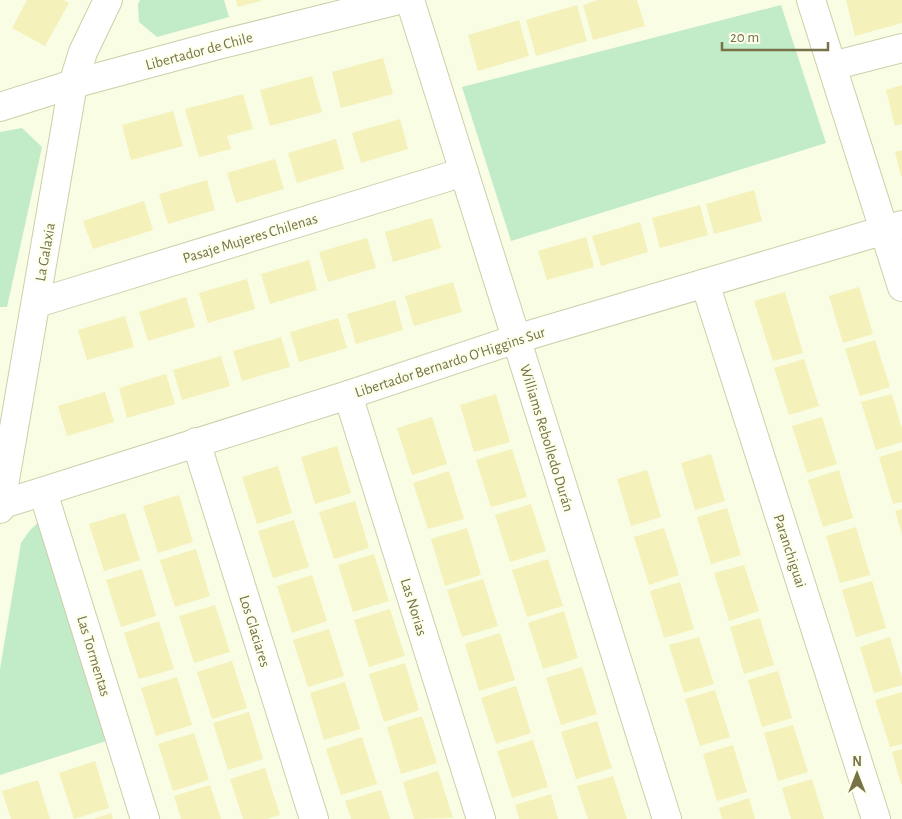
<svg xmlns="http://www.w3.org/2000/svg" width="902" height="819" font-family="'Alegreya Sans',sans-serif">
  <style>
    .green { fill: #c2ebc8 }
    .building { fill: #f4f1bb }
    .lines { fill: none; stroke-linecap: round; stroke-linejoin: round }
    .minor-casing { stroke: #ceceaa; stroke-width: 30 }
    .minor { stroke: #fff; stroke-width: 28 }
    .labels { text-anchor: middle; stroke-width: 4.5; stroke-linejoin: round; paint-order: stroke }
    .street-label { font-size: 15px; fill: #777248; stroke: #fcffeb }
  </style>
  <rect width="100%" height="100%" fill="#f9fde4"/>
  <!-- green -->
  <g class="green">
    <path d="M140 0H224L229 17 157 37 139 22 138 4Z"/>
    <path d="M781 5 826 143 511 241 462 87Z"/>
    <path d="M22 128 42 147 7 307H0V132Z"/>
    <path d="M49 513 119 737 0 775V669L21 543 30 530Z"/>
  </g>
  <!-- building -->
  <g class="building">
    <path d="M27 0H63L69 3 45 46 12 28Z"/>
    <path d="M236 0H261V1L238 7Z"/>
    <path d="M598 0H637L645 26 593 40 583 5Z"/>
    <path d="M846 0H902V23L855 36Z"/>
    <path d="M577 5 587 41 536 56 526 20Z"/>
    <path d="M519 20 529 56 478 71 468 35Z"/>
    <path d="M383 58 393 94 341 108 332 72Z"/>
    <path d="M312 76 322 112 270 126 260 90Z"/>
    <path d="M902 85V124L895 126 886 90Z"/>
    <path d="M243 94 253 129 227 136 231 149 199 157 185 109Z"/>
    <path d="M173 111 183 146 131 160 122 125Z"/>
    <path d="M400 119 408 149 361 163 352 133Z"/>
    <path d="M336 139 344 169 297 183 288 153Z"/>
    <path d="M902 150V176H901L895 152Z"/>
    <path d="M275 159 284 189 236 203 227 173Z"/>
    <path d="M207 180 215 210 168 224 159 194Z"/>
    <path d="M754 190 762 221 714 234 706 204Z"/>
    <path d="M144 201 153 230 93 249 83 221Z"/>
    <path d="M700 205 708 235 660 248 652 218Z"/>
    <path d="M432 218 441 248 393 262 385 232Z"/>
    <path d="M640 222 648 252 601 266 592 236Z"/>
    <path d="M586 237 594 267 547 280 538 251Z"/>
    <path d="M367 238 376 268 328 282 319 252Z"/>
    <path d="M309 260 317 290 270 304 261 274Z"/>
    <path d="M247 279 255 309 208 323 199 293Z"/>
    <path d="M453 282 462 312 414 326 405 296Z"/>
    <path d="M859 287 873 334 843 343 829 296Z"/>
    <path d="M785 292 803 353 773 361 754 301Z"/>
    <path d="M186 297 195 327 148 341 139 312Z"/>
    <path d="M395 300 403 330 356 344 347 314Z"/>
    <path d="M125 316 134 347 87 360 78 330Z"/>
    <path d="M338 318 347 348 299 362 290 332Z"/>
    <path d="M281 337 290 367 242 381 233 351Z"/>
    <path d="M875 340 890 387 860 396 845 349Z"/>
    <path d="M221 356 230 386 182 400 173 370Z"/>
    <path d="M804 359 819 406 789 415 774 368Z"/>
    <path d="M166 374 175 404 127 418 119 388Z"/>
    <path d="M105 392 114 422 67 436 58 406Z"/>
    <path d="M496 394 510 442 474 452 460 405Z"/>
    <path d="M892 394 902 429V442L876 450 861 402Z"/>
    <path d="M432 417 447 464 412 475 397 428Z"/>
    <path d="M822 417 837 464 807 473 792 426Z"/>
    <path d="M337 446 351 493 315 504 301 457Z"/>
    <path d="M512 449 527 497 491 507 476 460Z"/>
    <path d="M902 450V502L893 504 879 457Z"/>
    <path d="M711 454 725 501 695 510 681 463Z"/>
    <path d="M278 466 292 513 257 524 242 477Z"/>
    <path d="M647 470 661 517 631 526 617 479Z"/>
    <path d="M839 470 853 518 823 527 808 480Z"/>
    <path d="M449 471 464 519 428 529 413 483Z"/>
    <path d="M179 495 193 542 158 553 143 506Z"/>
    <path d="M355 501 369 548 334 559 319 512Z"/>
    <path d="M531 504 546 551 510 562 495 515Z"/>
    <path d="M727 508 741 555 711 564 697 517Z"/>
    <path d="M902 509V534L895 511Z"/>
    <path d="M125 513 140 560 104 571 89 524Z"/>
    <path d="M294 520 309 567 273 578 258 531Z"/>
    <path d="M856 527 870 575 840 583 826 536Z"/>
    <path d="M467 528 481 575 445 586 431 539Z"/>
    <path d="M664 528 679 575 649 585 634 537Z"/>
    <path d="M196 549 210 596 175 607 160 560Z"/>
    <path d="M374 554 389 601 353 612 338 565Z"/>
    <path d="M548 559 563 606 527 617 512 570Z"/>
    <path d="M744 565 759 611 729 621 714 573Z"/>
    <path d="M142 569 156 616 121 627 106 580Z"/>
    <path d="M312 575 327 621 292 633 277 586Z"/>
    <path d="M483 579 498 626 462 637 447 590Z"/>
    <path d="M872 581 886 628 856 637 842 590Z"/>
    <path d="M680 582 694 629 664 638 650 591Z"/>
    <path d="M215 605 230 652 194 663 179 616Z"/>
    <path d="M390 609 405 656 369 667 354 620Z"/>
    <path d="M564 611 578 658 543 669 528 623Z"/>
    <path d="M760 618 774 665 744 674 730 627Z"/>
    <path d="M159 621 174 669 139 679 124 633Z"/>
    <path d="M329 629 344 676 308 687 293 640Z"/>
    <path d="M500 633 515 680 479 691 465 644Z"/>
    <path d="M699 637 714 684 684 693 669 645Z"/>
    <path d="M890 637 902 678V685L874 693 860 647Z"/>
    <path d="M232 661 247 708 212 719 197 672Z"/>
    <path d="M405 663 419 710 384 722 369 674Z"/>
    <path d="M582 667 597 714 561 725 546 678Z"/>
    <path d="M778 671 792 718 762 727 748 680Z"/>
    <path d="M177 677 192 725 156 736 141 688Z"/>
    <path d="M345 682 360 729 324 740 310 693Z"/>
    <path d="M516 686 531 733 496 744 481 698Z"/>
    <path d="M715 690 730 737 700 746 685 699Z"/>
    <path d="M902 692V744L890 747 875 700Z"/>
    <path d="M249 712 263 759 228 770 213 723Z"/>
    <path d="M422 716 437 763 401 774 387 727Z"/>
    <path d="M597 721 612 768 576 779 561 732Z"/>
    <path d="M793 725 808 772 778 781 764 733Z"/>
    <path d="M194 733 209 780 173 791 158 744Z"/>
    <path d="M362 737 377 784 341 795 326 749Z"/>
    <path d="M533 740 548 787 512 798 497 751Z"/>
    <path d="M733 745 747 792 717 801 703 754Z"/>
    <path d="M902 749V784H901L892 752Z"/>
    <path d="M95 761 109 808 74 819 59 773Z"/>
    <path d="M265 768 280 815 267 819H243L230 779Z"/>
    <path d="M438 771 453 818 414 819 403 782Z"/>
    <path d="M613 776 627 819H588L577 786Z"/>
    <path d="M812 779 824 819H791L782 788Z"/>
    <path d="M38 780 50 819H11L2 791Z"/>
    <path d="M210 785 221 819H181L174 796Z"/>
    <path d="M381 790 390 819H351L345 801Z"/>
    <path d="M551 794 558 819H519L515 805Z"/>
    <path d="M749 798 755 819H722L719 808Z"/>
    <path d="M111 813 113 819H93Z"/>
  </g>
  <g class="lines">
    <defs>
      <g id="minor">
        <path d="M410 0 667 819"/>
        <path d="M811 0 902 287"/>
        <path d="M832 66 902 48"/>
        <path d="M0 107 73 84 214 46 399 0"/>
        <path d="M705 283 876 819"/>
        <path d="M37 303 464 172"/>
        <path d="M348 395 481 819"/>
        <path d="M196 442 314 819"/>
        <path d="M43 492 145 819"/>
        <path d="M0 505 348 395 516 339 902 225"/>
        <path d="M0 509 73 84 83 52 108 0"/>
      </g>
    </defs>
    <!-- minor casing -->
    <use href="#minor" class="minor-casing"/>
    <!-- minor -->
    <use href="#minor" class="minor"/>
  </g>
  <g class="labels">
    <!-- street labels -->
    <g class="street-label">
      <text transform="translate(199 51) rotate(-15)" y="5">Libertador de Chile</text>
      <text transform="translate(250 238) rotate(-17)" y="5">Pasaje Mujeres Chilenas</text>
      <text transform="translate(45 252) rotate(-80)" y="5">La Galaxia</text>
      <text transform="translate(450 362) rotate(-18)" y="5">Libertador Bernardo O'Higgins Sur</text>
      <text transform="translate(547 438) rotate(73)" y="5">Williams Rebolledo Durán</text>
      <text transform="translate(790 551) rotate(72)" y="5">Paranchiguai</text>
      <text transform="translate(414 607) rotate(73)" y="5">Las Norias</text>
      <text transform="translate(255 631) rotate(73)" y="5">Los Glaciares</text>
      <text transform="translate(94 656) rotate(73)" y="5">Las Tormentas</text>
    </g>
  </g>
  <!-- north arrow -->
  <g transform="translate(857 774)" stroke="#fcffeb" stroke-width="4" paint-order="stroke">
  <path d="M0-4L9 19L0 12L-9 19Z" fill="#777248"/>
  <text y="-8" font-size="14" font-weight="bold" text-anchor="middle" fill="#777248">N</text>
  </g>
  <!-- scale -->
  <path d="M722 42v8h106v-8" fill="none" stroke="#777248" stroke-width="2.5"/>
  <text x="730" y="42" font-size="15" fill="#777248" stroke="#fcffeb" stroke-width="4" paint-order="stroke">20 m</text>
</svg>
